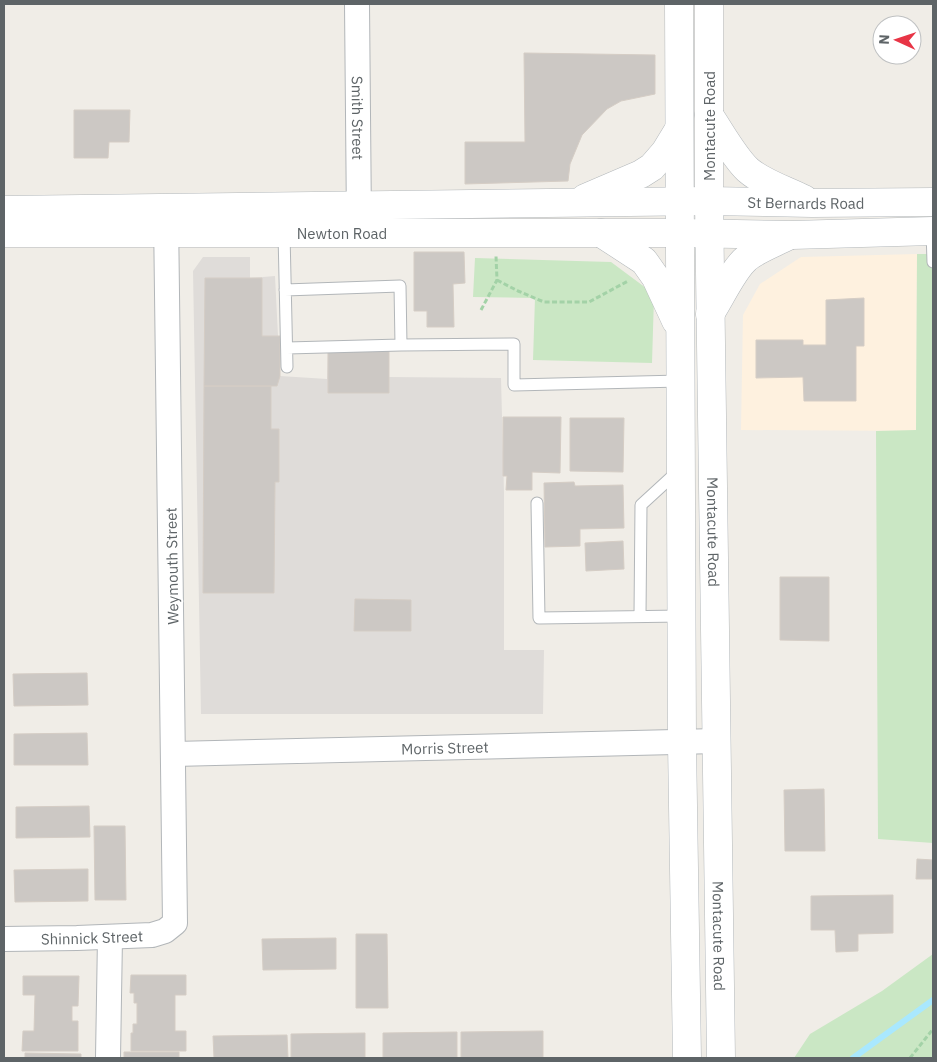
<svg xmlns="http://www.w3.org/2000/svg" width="937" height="1062" viewBox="0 0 937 1062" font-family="'IBM Plex Sans',sans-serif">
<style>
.commercial{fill:#fef1df}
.industrial{fill:#dfdcd9}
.green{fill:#cae7c4}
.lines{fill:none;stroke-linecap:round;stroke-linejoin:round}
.stream{stroke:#a9e8fe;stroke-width:6}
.building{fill:#ccc8c4;stroke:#d5cdc5}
.service-casing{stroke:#b2b6b9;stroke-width:13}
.minor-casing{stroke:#b2b6b9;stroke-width:26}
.secondary-casing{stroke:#b3b8bb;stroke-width:29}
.path{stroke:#a3d2a7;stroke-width:3;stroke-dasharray:5 2.5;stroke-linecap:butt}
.service{stroke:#fff;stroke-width:11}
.minor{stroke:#fff;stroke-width:24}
.secondary{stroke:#fff;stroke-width:28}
.labels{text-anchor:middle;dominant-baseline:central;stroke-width:4;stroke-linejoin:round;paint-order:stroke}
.street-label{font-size:15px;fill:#5e6467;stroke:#fff}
</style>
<rect width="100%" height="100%" fill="#f0ede7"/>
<!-- commercial -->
<path class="commercial" d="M917,254l-1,177 -175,-1 2,-115 17,-31 41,-27z"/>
<!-- industrial -->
<path class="industrial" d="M203,257h47v21l25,-2 5,100 47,3 1,-27 61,25 112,1 3,115v157h40l-1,64h-342l-8,-443z"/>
<!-- green -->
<path class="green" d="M917,254h13l3,18v571l-55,-4 -2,-408 40,-1z
M475,258l136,4 35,26 8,9 -2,66 -119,-3 2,-62 -62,-1z
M933,954v104h-139l16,-24 72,-43z"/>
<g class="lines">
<!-- stream -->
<path class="stream" d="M853,1058l80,-58"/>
</g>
<!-- building -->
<path class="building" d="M524,53l131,2v39l-34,7 -14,8 -25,26 -12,29 -2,17 -103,3v-42h60z
M74,110h56l-1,32h-20l-1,16h-34z
M414,252h50l1,31 -12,1 1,43h-27v-16h-13z
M205,278h57v58h18v40l-3,10h-73z
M864,298v48h-8v55h-52l-1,-24 -47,1v-38h47v5h23v-45z
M389,351v42h-61v-41z
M204,386h67v43h8v53h-4l-1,111h-71z
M503,417h58l-1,56 -28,-1v18h-26l1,-14h-4z
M570,418h54l-1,54 -53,-1z
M574,482l1,4 48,-1 1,43 -44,1v17l-35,1 -1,-64z
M623,541l1,28 -38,2 -1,-28z
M780,577h49v64l-49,-1z
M355,599l56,1v31h-57z
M87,673l1,32 -74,1 -1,-32z
M87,733l1,32h-74v-31z
M824,789l1,62h-40l-1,-61z
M89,806l1,31 -74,1v-31z
M94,826h31l1,74h-31z
M917,859l16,1v19h-17z
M88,869v32l-73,1 -1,-32z
M893,895v38l-35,1v17l-22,1 -1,-22h-24v-34z
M356,934h31l1,74h-32z
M336,938v31l-73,1 -1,-31z
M131,975h55v20h-11v36h11v20h-55v-18h2v-9h4v-21h-3v-10h-4z
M23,976h56l-1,30h-6v15h6v30h-56l1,-20h11l1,-36h-12z
M543,1031v27h-82v-26z
M457,1032v26h-74v-25z
M365,1033v25h-74v-24z
M287,1035l1,23h-74l-1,-22z
M124,1052h55v6h-55z
M25,1053l56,1v4h-56z"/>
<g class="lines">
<!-- service casing -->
<g class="service-casing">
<path id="service" d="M932,231l1,31
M284,233l3,134
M285,290l115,-4 1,59 -114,3
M401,345l113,-1v41l166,-4
M537,503l2,115 143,-2
M640,616l1,-111 36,-33"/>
</g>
<!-- minor casing -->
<g class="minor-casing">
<g id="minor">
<path id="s1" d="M357,4l2,220"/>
<path id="s2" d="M174,754l543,-13"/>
<path id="s3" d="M4,939l73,-1 75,-3 13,-4 10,-8 -9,-708"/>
<path d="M108,1058l2,-121"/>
</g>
</g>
<!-- secondary casing -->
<g class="secondary-casing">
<g id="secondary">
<path d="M679,4l3,739 5,315"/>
<path id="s4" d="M709,4v197l12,857"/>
<path d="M709,115c11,16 25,42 39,55 15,13 38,20 56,29"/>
<path d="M585,198l56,-24 11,-7 13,-15 14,-23"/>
<path id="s5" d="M4,210l705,-9 103,2 121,-1"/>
<path id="s6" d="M4,233h675l113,2 141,-4"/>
<path d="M601,233l43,28 12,17 20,43"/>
<path d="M710,314c10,-15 24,-46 37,-56 9,-8 30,-16 41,-22"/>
</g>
</g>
<!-- path -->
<path class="path" d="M497,280l21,11 26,11h45l39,-21
M481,310l16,-30 -1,-24
M910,1058l23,-29"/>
<!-- service -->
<use href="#service" class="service"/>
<!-- minor -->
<use href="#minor" class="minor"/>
<!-- secondary -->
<use href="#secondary" class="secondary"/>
</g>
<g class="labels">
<!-- street labels -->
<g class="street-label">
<text stroke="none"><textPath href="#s1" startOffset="114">Smith Street</textPath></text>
<text transform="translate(709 126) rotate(-90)">Montacute Road</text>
<text stroke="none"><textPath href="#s5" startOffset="802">St Bernards Road</textPath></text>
<text stroke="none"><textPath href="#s6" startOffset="338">Newton Road</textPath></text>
<text stroke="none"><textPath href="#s4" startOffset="528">Montacute Road</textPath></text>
<text transform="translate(172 566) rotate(-91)">Weymouth Street</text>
<text stroke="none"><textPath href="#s2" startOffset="271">Morris Street</textPath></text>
<text stroke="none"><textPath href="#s4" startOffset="932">Montacute Road</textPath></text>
<text stroke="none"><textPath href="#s3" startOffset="88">Shinnick Street</textPath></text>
</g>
</g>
<!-- border -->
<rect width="937" height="1062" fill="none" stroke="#5e6467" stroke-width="10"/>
<!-- north arrow -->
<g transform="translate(897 40) rotate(273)"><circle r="24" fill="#ffffff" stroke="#bfc1c2"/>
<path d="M0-4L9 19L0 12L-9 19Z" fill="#e83546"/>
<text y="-8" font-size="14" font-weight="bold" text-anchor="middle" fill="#5e6467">N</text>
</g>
</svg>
